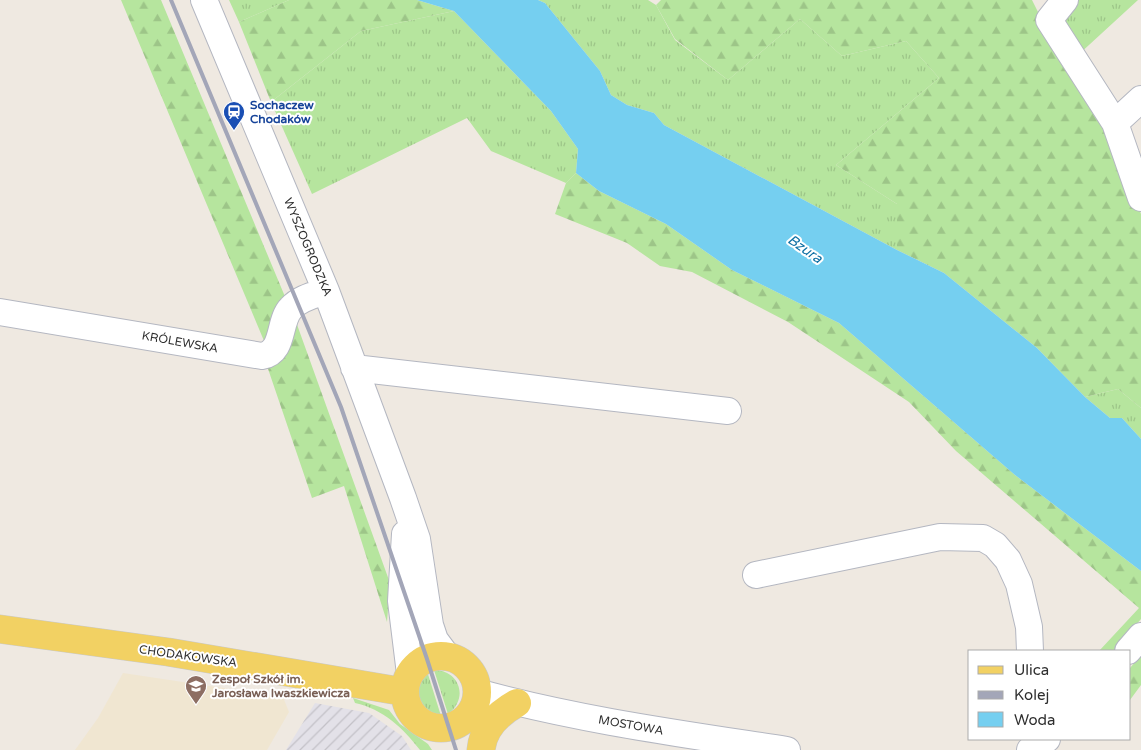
<svg xmlns="http://www.w3.org/2000/svg" width="1141" height="750" viewBox="0 0 1141 750" font-family="'Varela Round',sans-serif">
<style>
.industrial{fill:url(#industrial-furrows)}
.education{fill:#f0e6d1}
.grass{fill:url(#grass-tufts)}
.forest{fill:url(#forest-firs)}
.water{fill:#75cff0}
.lines{fill:none;stroke-linecap:round;stroke-linejoin:round}
.minor-casing{stroke:#b4b7c1;stroke-width:28}
.major-casing{stroke:#c9c9c9;stroke-width:29}
.minor{stroke:#fff;stroke-width:26}
.major{stroke:#f2d163;stroke-width:28}
.rail{stroke:#a3a6b8;stroke-width:4}
.labels{text-anchor:middle;dominant-baseline:central;stroke-width:4;stroke-linejoin:round;paint-order:stroke}
.transit-label{font-size:12px;font-weight:bold;fill:#164399;stroke:#fff;text-anchor:start}
.street-label{font-size:12px;fill:#2e2e2e;stroke:#fff}
.education-label{font-size:12px;font-weight:bold;fill:#785e54;stroke:#fff;text-anchor:start}
.water-label{font-size:14px;font-style:italic;fill:#0d6fa3;stroke:#fff}
</style>
<defs>
<pattern id="industrial-furrows" width="10" height="10" patternUnits="userSpaceOnUse" patternTransform="scale(1.25)"><rect width="10" height="10" fill="#e3e1e8"/><path d="M-1 1l2-2M0 10L10 0M9 11l2-2" fill="none" stroke="#c3c1c7"/></pattern>
<pattern id="grass-tufts" width="24" height="20" patternUnits="userSpaceOnUse" patternTransform="scale(1.25)"><rect width="24" height="20" fill="#b6e59e"/><path d="M3 7l-1-3M5 7V3M7 7l1-3M15 17l-1-3M17 17v-4M19 17l1-3" fill="none" stroke="#9dc588"/></pattern>
<pattern id="forest-firs" width="22" height="20" patternUnits="userSpaceOnUse" patternTransform="scale(1.25)"><rect width="22" height="20" fill="#b6e59e"/><path d="M5 1l3.5 6h-7zM16 11l3.5 6h-7z" fill="#9dc588"/></pattern>
</defs>
<rect width="100%" height="100%" fill="#efe9e1"/>
<!-- industrial -->
<path class="industrial" d="M315,703l54,10 33,23 9,14h-125z"/>
<!-- education -->
<path class="education" d="M123,673l160,24 6,15 -22,38h-192l23,-32z"/>
<!-- grass -->
<path class="grass" d="M229,0h60l-50,22z
M538,0h110l8,5 19,35 53,40 72,-61 42,37 64,-15 33,37 -103,87 61,39v46l-233,-125 -10,-12 -27,-8 -16,-10 -11,-24 -55,-68z
M1072,0h66l-61,56 -13,-34z
M454,11l97,100 27,38 -2,24 -10,10 -75,-32 -24,-33 -155,76 -41,-92 90,-71z
M1118,389l23,19v31l-19,-21h-12l-25,-21z
M434,670c26,0 35,29 14,44z
M427,671l14,45c-27,1 -36,-30 -14,-45z
M353,698l36,12 11,14 28,20 4,6h-12c-17,-22 -37,-41 -65,-47z"/>
<!-- forest -->
<path class="forest" d="M121,0h40l125,299 -19,49z
M289,0h128l37,11 -93,20 -90,71 -32,-80z
M661,0h371l11,22 66,104 32,88v194l-23,-19 -33,8 -48,-49 -93,-75 -47,-23v-46l-61,-39 103,-87 -33,-37 -64,15 -42,-37 -72,61 -53,-41 -19,-34z
M576,173l23,18 67,33 66,46 107,53 176,152 126,96v48l-27,32h-15l40,-43 -183,-157 -47,-49 -121,-80 -96,-50 -32,-6 -33,-23 -72,-29 11,-31z
M295,319l95,264 -3,39 -43,-136 -32,12 -47,-138z
M1141,655v30l-11,15v-32z"/>
<!-- water -->
<path class="water" d="M417,0h121l7,3 55,68 11,24 16,10 27,8 10,12 233,125 47,23 93,75 48,49 25,21h12l19,21v132l-126,-96 -176,-152 -107,-53 -66,-46 -67,-33 -23,-18 2,-24 -27,-38 -97,-100z"/>
<g class="lines">
<!-- minor casing -->
<g class="minor-casing">
<path id="minor" d="M204,0l122,291 77,207 14,41 13,86 5,15 12,16
M1065,0l-16,20 66,103 26,75
M1115,123l26,-24
M0,312l262,44c23,-4 16,-35 29,-48 9,-10 23,-13 35,-17
M354,368l374,43
M405,534l-4,67 9,73
M756,575l184,-38 43,1 12,7 13,15 11,24 10,43 1,24
M1128,651l13,-15
M477,692c101,28 206,42 310,58
M1030,750l17,-11"/>
</g>
<!-- major casing -->
<g class="major-casing">
<path id="major" d="M0,629l168,23 237,40
M405 692a36 36 0 1 1 72 0a36 36 0 1 1-72 0Z
M481,750c2,-22 18,-37 36,-47"/>
</g>
<!-- minor -->
<use href="#minor" class="minor"/>
<!-- major -->
<use href="#major" class="major"/>
<!-- rail -->
<path class="rail" d="M171,0l170,407 86,252 29,91"/>
</g>
<!-- icons -->
<defs>
<g id="station-pin" transform="scale(1.125)"><path d="M0 17L-7.5 6A9.5 9.5 0 1 1 7.5 6Z" fill="#1a4fb4" stroke="#fff"/><path d="M-3-6H3Q5-6 5-4V2Q5 4 3 4L4.5 6H3L1.5 4h-3L-3 6H-4.5L-3 4Q-5 4-5 2V-4Q-5-6-3-6ZM-3.5-4v3h7v-3ZM-3.5 1v1.5H-2V1ZM2 1v1.5H3.5V1Z" fill="#fff"/></g>
<g id="school-pin" transform="scale(1.125)"><path d="M0 17L-7.5 6A9.5 9.5 0 1 1 7.5 6Z" fill="#8d6e63" stroke="#fff"/><path d="M0-5L7-2L0 1L-7-2ZM-4 1L0 2.5L4 1V4Q0 6-4 4Z" fill="#fff"/></g>
</defs>
<g fill-rule="evenodd">
<use href="#station-pin" x="234" y="112"/>
<use href="#school-pin" x="196" y="686"/>
</g>
<g class="labels">
<!-- transit labels -->
<g class="transit-label">
<text x="250" y="105">Sochaczew<tspan x="250" dy="14">Chodaków</tspan></text>
</g>
<!-- street labels -->
<g class="street-label">
<text transform="translate(308 247) rotate(67)">WYSZOGRODZKA</text>
<text transform="translate(180 342) rotate(10)">KRÓLEWSKA</text>
<text transform="translate(188 656) rotate(8)">CHODAKOWSKA</text>
<text transform="translate(631 725) rotate(10)">MOSTOWA</text>
</g>
<!-- education labels -->
<g class="education-label">
<text x="212" y="679">Zespoł Szkół im.<tspan x="212" dy="14">Jarosława Iwaszkiewicza</tspan></text>
</g>
<!-- water labels -->
<g class="water-label">
<text transform="translate(805 249) rotate(35)">Bzura</text>
</g>
</g>
<!-- legend -->
<rect x="968" y="650" width="162" height="90" fill="#ffffff" stroke="#ababab"/>
<rect x="978" y="666" width="25" height="8" fill="#f2d163" stroke="#ababab"/>
<text x="1014" y="675" font-size="15" fill="#2e2e2e">Ulica</text>
<rect x="978" y="691" width="25" height="8" fill="#a3a6b8" stroke="#ababab"/>
<text x="1014" y="700" font-size="15" fill="#2e2e2e">Kolej</text>
<rect x="978" y="712" width="25" height="15" fill="#75cff0" stroke="#ababab"/>
<text x="1014" y="725" font-size="15" fill="#2e2e2e">Woda</text>
</svg>
